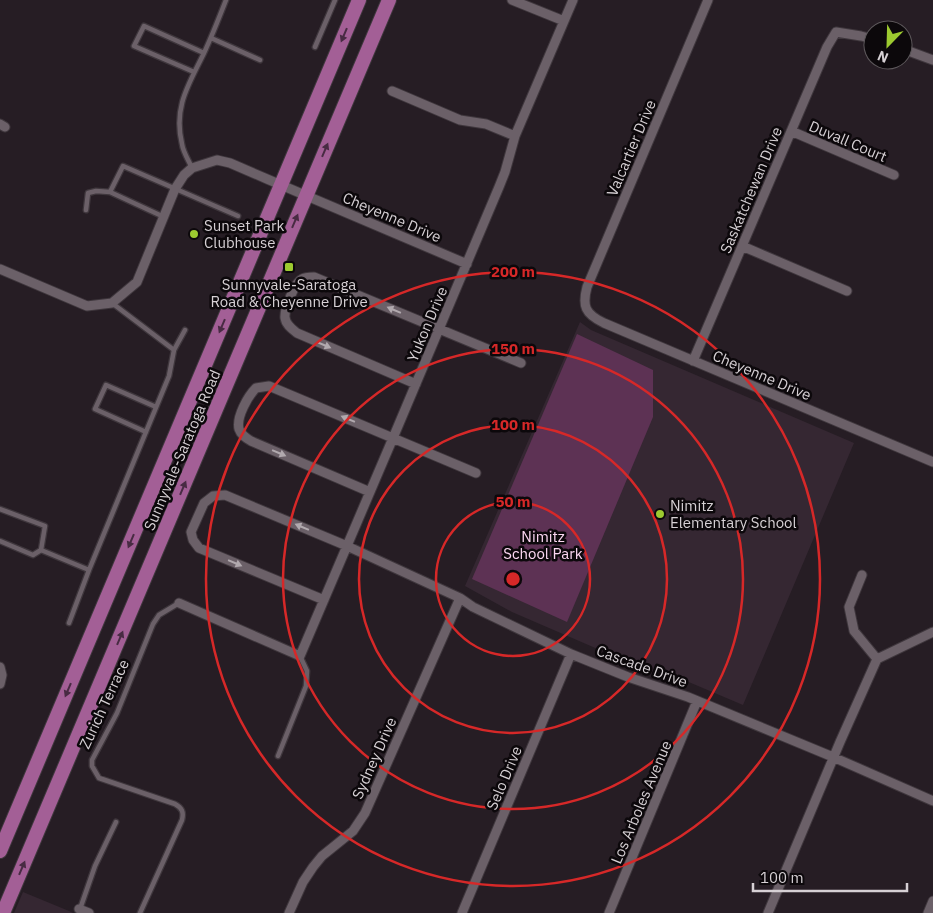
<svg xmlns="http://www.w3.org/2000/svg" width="933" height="913" viewBox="0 0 933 913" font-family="'IBM Plex Sans',sans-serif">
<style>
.built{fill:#352732}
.green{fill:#5d3254}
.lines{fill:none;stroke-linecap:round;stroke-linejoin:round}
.lane-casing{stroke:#3f373d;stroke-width:7}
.street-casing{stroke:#3f373d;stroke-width:11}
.primary-casing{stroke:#3f373d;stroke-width:16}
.lane{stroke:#6b6068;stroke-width:4.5}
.street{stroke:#6b6068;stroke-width:9}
.primary{stroke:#a35f96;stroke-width:14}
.oneway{fill:#482b43}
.oneway2{fill:#b1a9ae}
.ring{fill:none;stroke:#d62828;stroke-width:2.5}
.poi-dot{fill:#9dca30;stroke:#0c080b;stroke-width:2}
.labels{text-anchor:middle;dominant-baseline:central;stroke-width:5;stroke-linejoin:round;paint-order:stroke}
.street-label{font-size:15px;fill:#d6d0d4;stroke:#0c080b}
.poi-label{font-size:15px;fill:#d6d0d4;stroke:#0c080b;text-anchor:start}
.park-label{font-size:15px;fill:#fcd7f2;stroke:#0c080b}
.centre{fill:#d62828;stroke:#0c080b;stroke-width:2.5}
.ring-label{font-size:15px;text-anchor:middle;font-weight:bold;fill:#d62828;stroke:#0c080b;stroke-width:5;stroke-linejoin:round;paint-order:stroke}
</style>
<rect width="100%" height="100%" fill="#261d24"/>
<!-- built -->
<path class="built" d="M580,322l11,8 263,113 -111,262 -59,-25 -40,-11 -132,-57 -47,-26z
M23,892l46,19 4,2h-59z"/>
<!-- green -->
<path class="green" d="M577,334l76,36v47l-86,205 -95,-43z"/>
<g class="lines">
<!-- lane casing -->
<g class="lane-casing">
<path id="lane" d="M211,38l49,22
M315,47l20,-47
M194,72l-60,-26 10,-20 60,27
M192,168c-3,-7 -9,-16 -10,-24 -9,-37 7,-60 22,-91 8,-17 15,-35 22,-53
M86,210l2,-17 8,-2 14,1
M164,217l-54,-25 13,-26 115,50
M112,303l62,47
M146,432l-51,-23 11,-24 50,22
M0,509l45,17 -4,24 -8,5 -33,-14
M41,550l48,20
M69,623l20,-53 80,-194 5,-26 11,-20
M278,756l28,-70 1,-15 -7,-15
M80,909l15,-43 21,-44
M140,913l42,-93c2,-8 0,-12 -7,-16l-76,-26 -7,-12v-6l25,-47 36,-89 6,-9 20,-12"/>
</g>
<!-- street casing -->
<g class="street-casing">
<path id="street" d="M512,0l52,21
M708,0l-121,287c-5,19 -2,27 17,36l329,139
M903,49l30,11
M392,91l68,29 26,4 29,12
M0,124l5,3
M791,131l103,44
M742,246l105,45
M0,269l87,37 25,-3 25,-21 38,-93 9,-14 8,-7 25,-8 13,3 37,16 200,85
M693,361l134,-314 9,-15 25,4 12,3
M416,384l-119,-51c-5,-4 -11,-8 -12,-15 -1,-9 10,-36 17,-39 3,-2 9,-2 12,-2l207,86
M370,492l-119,-51c-5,-3 -10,-6 -12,-12 -3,-12 9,-33 17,-41l13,-2 207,87
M862,575l-13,32 5,24 23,28
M324,600l-125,-52 -6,-8 -2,-8 13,-29 9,-7 12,-1 122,51 113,52 13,9 98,47 57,23 60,20 145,60 100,44
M179,603l121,53 93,-218 106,-251 6,-15 10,-36 58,-136
M0,667l2,8 -2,9
M79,909l10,4
M289,913l14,-31 10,-15 9,-11 31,-25 12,-18 95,-215
M462,913l109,-259
M609,913l88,-212
M768,913l72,-171 37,-83 56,-27
M928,913l5,-12"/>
</g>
<!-- primary casing -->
<g class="primary-casing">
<path id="primary" d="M0,851l359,-851
M3,913l386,-913"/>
</g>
<!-- lane -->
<use href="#lane" class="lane"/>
<!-- street -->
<use href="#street" class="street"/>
<!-- primary -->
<use href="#primary" class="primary"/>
</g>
<!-- one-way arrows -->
<defs><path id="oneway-solid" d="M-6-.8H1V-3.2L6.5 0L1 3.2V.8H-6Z" transform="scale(1.25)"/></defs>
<g class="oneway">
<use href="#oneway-solid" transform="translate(344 35) rotate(113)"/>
<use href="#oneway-solid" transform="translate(325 150) rotate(-67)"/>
<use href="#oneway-solid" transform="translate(295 221) rotate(-67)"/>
<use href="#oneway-solid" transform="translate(222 326) rotate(113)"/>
<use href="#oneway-solid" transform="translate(183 488) rotate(-67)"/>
<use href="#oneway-solid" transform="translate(131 541) rotate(113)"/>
<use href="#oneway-solid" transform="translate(120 638) rotate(-67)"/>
<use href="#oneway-solid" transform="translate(68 690) rotate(113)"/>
<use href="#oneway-solid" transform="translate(22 868) rotate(-67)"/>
</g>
<g class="oneway2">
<use href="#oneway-solid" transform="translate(394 310) rotate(-157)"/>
<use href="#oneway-solid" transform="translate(324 345) rotate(23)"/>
<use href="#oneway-solid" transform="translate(348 419) rotate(-157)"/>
<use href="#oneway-solid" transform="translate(279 453) rotate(23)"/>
<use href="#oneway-solid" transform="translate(302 527) rotate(-157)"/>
<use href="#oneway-solid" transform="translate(235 563) rotate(23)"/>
</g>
<!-- distance rings -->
<g class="ring">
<circle cx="513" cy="579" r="77"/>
<circle cx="513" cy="579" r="154"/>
<circle cx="513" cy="579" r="230"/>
<circle cx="513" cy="579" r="307"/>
</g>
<!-- markers -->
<g class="poi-dot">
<circle cx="194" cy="234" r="5"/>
<rect x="284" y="262" width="10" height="10" rx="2.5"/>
<circle cx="660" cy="514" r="5"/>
</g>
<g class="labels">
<!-- street labels -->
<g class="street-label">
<text transform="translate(848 141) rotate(23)">Duvall Court</text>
<text transform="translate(631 148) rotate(-67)">Valcartier Drive</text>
<text transform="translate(751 190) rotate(-67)">Saskatchewan Drive</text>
<text transform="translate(392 217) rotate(23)">Cheyenne Drive</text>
<text transform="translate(427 324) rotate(-67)">Yukon Drive</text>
<text transform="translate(762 375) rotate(23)">Cheyenne Drive</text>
<text transform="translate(182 450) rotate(-67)">Sunnyvale-Saratoga Road</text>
<text transform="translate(642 666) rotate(20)">Cascade Drive</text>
<text transform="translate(104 704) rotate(-65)">Zurich Terrace</text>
<text transform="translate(374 758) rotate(-66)">Sydney Drive</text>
<text transform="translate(504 778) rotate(-67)">Selo Drive</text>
<text transform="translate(641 802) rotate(-67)">Los Arboles Avenue</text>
</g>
<!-- poi labels -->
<g class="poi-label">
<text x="204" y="225">Sunset Park<tspan x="204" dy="17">Clubhouse</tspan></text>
<text x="289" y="284" text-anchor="middle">Sunnyvale-Saratoga<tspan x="289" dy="17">Road &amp; Cheyenne Drive</tspan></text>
<text x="670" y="505">Nimitz<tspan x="670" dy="17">Elementary School</tspan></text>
</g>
<!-- park labels -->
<g class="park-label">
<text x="543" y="536">Nimitz<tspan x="543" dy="17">School Park</tspan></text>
</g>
</g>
<circle cx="513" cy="579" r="8" class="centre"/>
<g class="ring-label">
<text x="513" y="277">200 m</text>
<text x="513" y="354">150 m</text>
<text x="513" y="430">100 m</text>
<text x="513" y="507">50 m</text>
</g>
<!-- north arrow -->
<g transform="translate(888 45) rotate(203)"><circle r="24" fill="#0c080b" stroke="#5d585b"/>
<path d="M0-4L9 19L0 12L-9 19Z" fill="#9dca30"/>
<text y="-8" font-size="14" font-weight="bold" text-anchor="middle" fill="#d6d0d4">N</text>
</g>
<!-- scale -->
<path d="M753 883v8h154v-8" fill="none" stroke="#d6d0d4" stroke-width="2.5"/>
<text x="760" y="883" font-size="15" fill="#d6d0d4" stroke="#0c080b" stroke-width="4" paint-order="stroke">100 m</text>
</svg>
